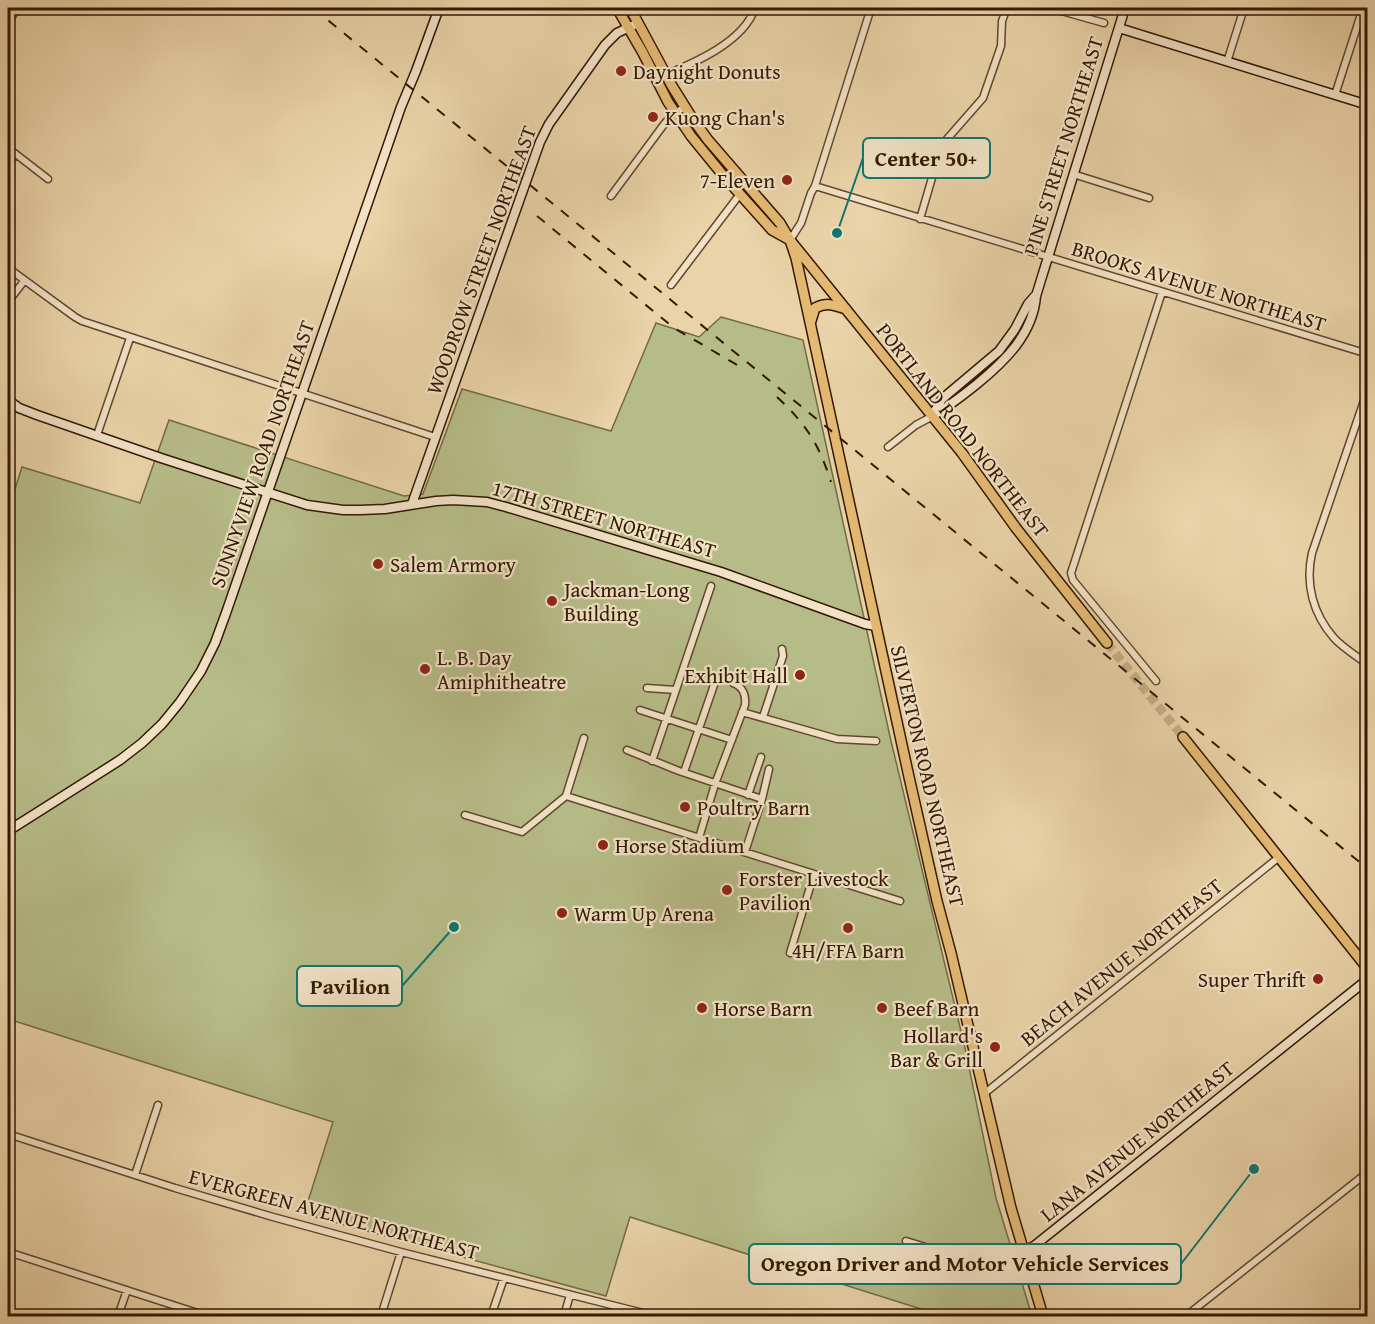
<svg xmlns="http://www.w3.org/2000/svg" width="1375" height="1324" viewBox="0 0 1375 1324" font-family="'Gentium Book Plus',serif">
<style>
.green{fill:#b6bc88;stroke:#746a45;stroke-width:1.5}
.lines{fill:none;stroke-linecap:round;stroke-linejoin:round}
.primary-tunnel{stroke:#c5ae87;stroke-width:9;stroke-dasharray:9 4.5;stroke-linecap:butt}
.street-casing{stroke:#61472c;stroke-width:9}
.secondary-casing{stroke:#331802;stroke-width:11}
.primary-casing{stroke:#331802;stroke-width:12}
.street{stroke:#f1e2c6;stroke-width:6}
.secondary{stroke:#f1e2c6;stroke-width:8}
.primary{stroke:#e5ba74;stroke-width:9}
.rail{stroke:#331802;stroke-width:2;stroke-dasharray:10 10;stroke-linecap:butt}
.poi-dot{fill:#8f2418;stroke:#f1e2c6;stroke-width:2}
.labels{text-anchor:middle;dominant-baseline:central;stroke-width:4.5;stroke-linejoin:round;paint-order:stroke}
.poi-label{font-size:21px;fill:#331802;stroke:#f1e2c6;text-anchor:start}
.street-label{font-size:21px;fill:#331802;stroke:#f1e2c6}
.leader{fill:none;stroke:#0f766e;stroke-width:2}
.callout-dot{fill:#0f766e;stroke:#f1e2c6;stroke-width:2}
.callout{fill:#f1e2c6;stroke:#0f766e;stroke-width:2}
.callout-label{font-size:22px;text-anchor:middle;font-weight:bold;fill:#331802}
</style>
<rect width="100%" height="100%" fill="#ead3a8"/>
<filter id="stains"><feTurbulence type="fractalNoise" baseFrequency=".00333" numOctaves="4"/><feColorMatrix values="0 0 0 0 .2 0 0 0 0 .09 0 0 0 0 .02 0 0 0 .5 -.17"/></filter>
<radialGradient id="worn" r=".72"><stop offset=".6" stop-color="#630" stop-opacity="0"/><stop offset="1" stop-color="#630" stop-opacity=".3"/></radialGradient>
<!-- green -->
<path class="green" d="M721,317l82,23 88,401 74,307 31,150 36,118h-89l-313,-99 -24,79 -302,-82 29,-92 -325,-103v-508l14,-44 118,36 29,-83 235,76 19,-2 39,-105 149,42 45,-108 43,14z"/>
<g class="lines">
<!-- primary-tunnel -->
<path class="primary-tunnel" d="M1107,643l76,94"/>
<!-- street casing -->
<g class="street-casing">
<path id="street" d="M1051,8l53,15
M8,22l10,-14
M1227,62l17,-54
M656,79c33,-14 87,-35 99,-71
M1335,95l28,-87
M8,148l40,31
M8,164l7,-10
M1073,174l76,24
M815,186l553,168
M611,196l54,-73 10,-10 10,-6
M920,219l21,-72 6,-8 36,-41 18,-52 1,-25 5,-13
M790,240l11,-17 10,-30 4,-7 56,-178
M8,268l67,49 7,4 353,116
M671,285l69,-91
M8,302l16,-21
M1368,389l-56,164c-7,31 1,61 22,85 9,10 23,18 34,27
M97,435l33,-97
M888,447l28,-22 15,-8
M1156,681l-83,-101 -2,-7 91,-281
M647,688l29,2
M640,710l92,30
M742,712l95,27 39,2
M763,717l20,-61 -1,-7
M627,750l52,21 83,28 -17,53
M652,761l59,-175
M684,772l30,-87
M748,795l13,-38
M566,796l334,105
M762,799l7,-30
M465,815l57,17 44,-36 18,-58
M699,838l16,-54 30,-79c1,-11 -2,-18 -12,-22
M790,953l24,-79
M985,1093l293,-235
M8,1134l167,54 98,29 128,35 254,64
M135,1175l23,-70
M906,1241l71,22 46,-12
M8,1252l199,64
M118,1316l9,-26
M381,1316l20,-64
M491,1316l13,-38
M564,1316l6,-21
M1186,1316l182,-144"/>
</g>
<!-- secondary casing -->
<g class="secondary-casing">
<path id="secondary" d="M1119,28l249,77
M8,400l11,8 18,7 124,43 146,47 36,5h17l25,-1 51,-8 17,-1 34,2 19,5 215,65 144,52 11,2
M933,414l9,-15 57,-48 16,-22 13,-25 7,-8
M931,417c17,-10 31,-21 46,-33 28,-23 56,-50 59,-88l89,-288
M412,504l128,-362 9,-18 56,-79 12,-12 17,-8
M8,831l112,-71 22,-17 20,-19 18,-22 21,-31 14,-28 11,-30 175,-506 15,-36 23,-63
M1023,1251l11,-5 334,-267"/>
</g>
<!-- primary casing -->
<g class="primary-casing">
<path id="primary" d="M617,8l26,45 25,49 23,34 31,38 50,56 18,10 172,213 54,75 91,115
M630,8l42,78 20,32 16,22 72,83 10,17 6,18 113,519 28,124 14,52 60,255 32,108
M811,321l4,-13c12,-6 19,-3 31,1
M1183,737l185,232"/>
</g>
<!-- street -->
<use href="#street" class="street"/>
<!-- secondary -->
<use href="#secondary" class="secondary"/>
<!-- primary -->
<use href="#primary" class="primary"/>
<!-- rail -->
<path class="rail" d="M313,8l1055,861
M537,216l137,112 70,41
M777,397c29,27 42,47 54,85"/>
</g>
<!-- markers -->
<g class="poi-dot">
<circle cx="621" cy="71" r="6"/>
<circle cx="653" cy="117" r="6"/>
<circle cx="787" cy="180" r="6"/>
<circle cx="378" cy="564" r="6"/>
<circle cx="552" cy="601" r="6"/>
<circle cx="425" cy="669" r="6"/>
<circle cx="800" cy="675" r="6"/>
<circle cx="685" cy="807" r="6"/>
<circle cx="603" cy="845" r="6"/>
<circle cx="727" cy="890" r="6"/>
<circle cx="562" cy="913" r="6"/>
<circle cx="848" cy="928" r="6"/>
<circle cx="1318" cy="979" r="6"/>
<circle cx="702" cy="1008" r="6"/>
<circle cx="882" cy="1008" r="6"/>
<circle cx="995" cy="1047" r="6"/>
</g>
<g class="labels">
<!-- poi labels -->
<g class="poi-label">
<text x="633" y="71">Daynight Donuts</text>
<text x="665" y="117">Kuong Chan's</text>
<text x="775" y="180" text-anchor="end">7-Eleven</text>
<text x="390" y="564">Salem Armory</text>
<text x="564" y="589">Jackman-Long<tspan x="564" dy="24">Building</tspan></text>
<text x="437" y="657">L. B. Day<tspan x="437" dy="24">Amiphitheatre</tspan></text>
<text x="788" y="675" text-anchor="end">Exhibit Hall</text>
<text x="697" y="807">Poultry Barn</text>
<text x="615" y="845">Horse Stadium</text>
<text x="739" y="878">Forster Livestock<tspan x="739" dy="24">Pavilion</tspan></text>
<text x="574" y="913">Warm Up Arena</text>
<text x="848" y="950" text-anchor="middle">4H/FFA Barn</text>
<text x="1306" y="979" text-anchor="end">Super Thrift</text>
<text x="714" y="1008">Horse Barn</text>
<text x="894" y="1008">Beef Barn</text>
<text x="983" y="1035" text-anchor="end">Hollard's<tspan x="983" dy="24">Bar &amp; Grill</tspan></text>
</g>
<!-- street labels -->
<g class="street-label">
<text transform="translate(1063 146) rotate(-73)">PINE STREET NORTHEAST</text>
<text transform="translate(481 260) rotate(-70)">WOODROW STREET NORTHEAST</text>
<text transform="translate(1199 286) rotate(17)">BROOKS AVENUE NORTHEAST</text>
<text transform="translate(963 430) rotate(52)">PORTLAND ROAD NORTHEAST</text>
<text transform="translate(262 454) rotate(-71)">SUNNYVIEW ROAD NORTHEAST</text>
<text transform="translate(604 519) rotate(16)">17TH STREET NORTHEAST</text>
<text transform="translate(928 776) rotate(77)">SILVERTON ROAD NORTHEAST</text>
<text transform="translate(1121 962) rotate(-39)">BEACH AVENUE NORTHEAST</text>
<text transform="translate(1137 1141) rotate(-39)">LANA AVENUE NORTHEAST</text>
<text transform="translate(334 1214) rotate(15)">EVERGREEN AVENUE NORTHEAST</text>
</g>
</g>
<!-- callouts -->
<path class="leader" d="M837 233L863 158M454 927L402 986M1254 1169L1181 1264"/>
<g class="callout-dot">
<circle cx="837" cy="233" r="6"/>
<circle cx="454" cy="927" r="6"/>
<circle cx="1254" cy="1169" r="6"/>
</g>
<g class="callout">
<rect x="863" y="138" width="127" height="40" rx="6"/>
<rect x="297" y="966" width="105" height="40" rx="6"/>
<rect x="749" y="1244" width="432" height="40" rx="6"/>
</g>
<g class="callout-label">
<text x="926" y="166">Center 50+</text>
<text x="350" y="994">Pavilion</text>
<text x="965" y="1271">Oregon Driver and Motor Vehicle Services</text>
</g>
<!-- margin -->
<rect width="1375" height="1324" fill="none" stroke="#ead3a8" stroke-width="30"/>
<rect x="9" y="9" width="1357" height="1306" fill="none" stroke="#331802" stroke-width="3"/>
<rect x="15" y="15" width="1345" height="1294" fill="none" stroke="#331802" stroke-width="1.5"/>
<rect width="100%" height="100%" filter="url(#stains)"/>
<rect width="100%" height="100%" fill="url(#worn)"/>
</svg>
